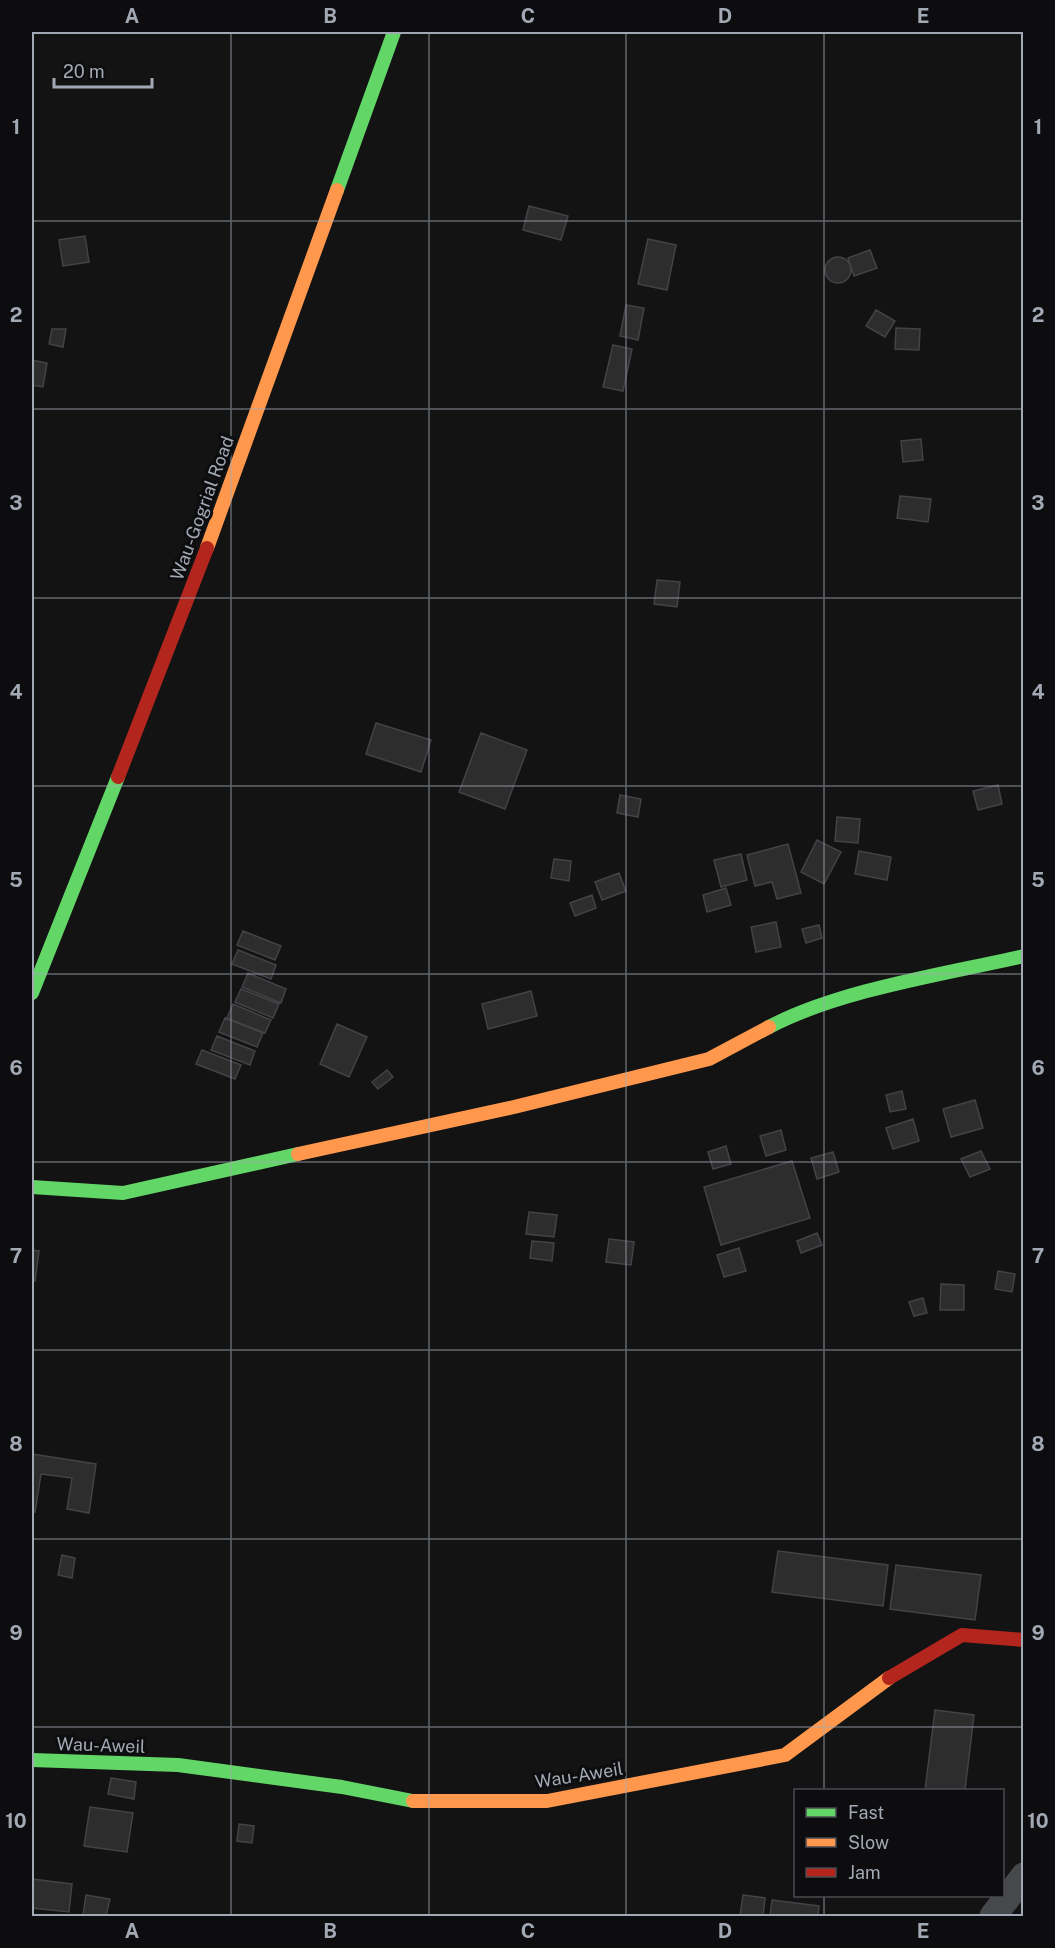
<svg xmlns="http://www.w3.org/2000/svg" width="1055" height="1948" viewBox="0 0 1055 1948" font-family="'Public Sans',sans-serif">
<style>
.building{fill:#2d2d2e;stroke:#424346;stroke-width:1.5}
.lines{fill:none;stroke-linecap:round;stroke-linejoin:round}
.street{stroke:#47484c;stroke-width:27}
.fast{stroke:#63d668;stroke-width:14}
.slow{stroke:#ff974d;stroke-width:14}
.jam{stroke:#b3261e;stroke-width:14}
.grid{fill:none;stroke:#a3a9b4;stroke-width:1.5;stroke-opacity:0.55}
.labels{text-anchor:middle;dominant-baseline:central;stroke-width:6;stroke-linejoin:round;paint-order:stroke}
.street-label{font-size:18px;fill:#a3a9b4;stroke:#0d0d0f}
.neatline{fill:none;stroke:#a3a9b4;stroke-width:2}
.grid-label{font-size:20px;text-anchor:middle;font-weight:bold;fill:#a3a9b4}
</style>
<rect width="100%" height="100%" fill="#131313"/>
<!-- building -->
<path class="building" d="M529,206l39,10 -7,24 -38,-10z
M85,236l4,26 -26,4 -4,-26z
M648,239l28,6 -9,45 -29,-6z
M870,250l7,18 -23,8 -6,-18z
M825 270a13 13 0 1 1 26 0a13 13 0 1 1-26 0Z
M626,305l18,3 -6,32 -18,-4z
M876,310l19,11 -10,16 -19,-11z
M896,328l24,1 -1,21 -24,-1z
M52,329h14l-3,18 -14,-3z
M613,345l19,4 -9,42 -20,-4z
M32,360l15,3 -4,24 -11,-2z
M921,439l2,21 -20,2 -2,-21z
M900,496l31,3 -3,23 -31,-4z
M657,580l23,2 -3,25 -23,-3z
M376,723l55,17 -10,32 -55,-18z
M481,733l46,17 -22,59 -46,-17z
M998,785l4,19 -24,6 -5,-19z
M620,795l21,4 -3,18 -21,-4z
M837,817l23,2 -2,24 -23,-2z
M817,840l24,12 -17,32 -23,-12z
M788,844l13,49 -24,6 -5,-17 -17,4 -8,-31z
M859,851l32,6 -4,23 -32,-6z
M741,854l6,26 -26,7 -7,-27z
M554,859l17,2 -2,20 -18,-3z
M619,873l7,18 -24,9 -7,-18z
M726,888l5,17 -24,7 -4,-17z
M592,895l4,13 -21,8 -5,-13z
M776,922l5,25 -25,5 -5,-25z
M819,925l3,13 -16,5 -4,-14z
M243,931l38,15 -6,14 -38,-15z
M238,950l38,15 -5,14 -39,-15z
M248,973l38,16 -5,14 -39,-16z
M241,989l38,15 -6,14 -38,-16z
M531,991l6,25 -49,13 -6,-25z
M233,1004l38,16 -6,13 -38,-15z
M225,1018l38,15 -6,14 -38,-15z
M337,1024l30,13 -18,40 -29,-13z
M217,1036l38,15 -5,14 -39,-15z
M202,1050l39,15 -6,14 -39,-15z
M387,1070l6,7 -15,12 -6,-7z
M902,1091l4,18 -16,3 -4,-17z
M975,1100l8,28 -32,9 -8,-28z
M913,1119l6,22 -26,8 -7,-21z
M781,1130l5,20 -20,6 -6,-20z
M726,1146l5,18 -18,5 -5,-17z
M981,1151l9,18 -20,8 -9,-18z
M833,1152l6,20 -22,7 -6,-21z
M792,1161l18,57 -89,27 -17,-58z
M529,1212l28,3 -3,22 -28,-3z
M817,1233l5,12 -21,8 -4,-12z
M609,1239l25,3 -3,23 -25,-3z
M532,1241l22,2 -2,18 -22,-3z
M739,1248l7,23 -22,6 -7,-22z
M32,1250l7,1 -4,30h-3z
M998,1271l17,3 -3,18 -17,-3z
M941,1284l23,1v25h-24z
M923,1298l4,15 -13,3 -5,-14z
M32,1454l64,10 -7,49 -22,-4 5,-31 -31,-4 -6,38 -3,-1z
M778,1551l110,14 -5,41 -111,-14z
M62,1555l13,3 -3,20 -14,-3z
M896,1565l85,10 -6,45 -85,-11z
M935,1710l39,5 -9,75h-40z
M111,1778l25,4 -2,17 -26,-5z
M90,1807l43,6 -6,39 -43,-6z
M239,1824l15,2 -2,17 -15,-2z
M32,1879l40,5 -3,28 -37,-4z
M86,1895l24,4 -4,17 -23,-1z
M743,1895l22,3 -2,18h-23z
M772,1900l47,6 -1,10h-48z"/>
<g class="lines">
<!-- street -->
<path class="street" d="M993,1916l31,-40"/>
<!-- fast -->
<path class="fast" d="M337,190l57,-158
M32,993l86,-216
M769,1027c70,-37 176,-53 255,-71
M32,1187l91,6 175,-39
M32,1760l146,5 164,22 71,14"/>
<!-- slow -->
<path class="slow" d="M207,548l130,-358
M298,1154l216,-47 195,-48 60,-32
M413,1801h134l238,-46 104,-77"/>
<!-- jam -->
<path class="jam" d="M118,777l89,-229
M889,1678l73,-43 62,5"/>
</g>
<!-- grid -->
<path class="grid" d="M231,32v1884M429,32v1884M626,32v1884M824,32v1758M32,221h992M32,409h992M32,598h992M32,786h992M32,974h992M32,1162h992M32,1350h992M32,1539h992M32,1727h992M824,1896v20"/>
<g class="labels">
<!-- street labels -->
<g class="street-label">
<text transform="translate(202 508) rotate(-70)">Wau-Gogrial Road</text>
<text transform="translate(101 1745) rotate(2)">Wau-Aweil</text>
<text transform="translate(579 1775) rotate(-9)">Wau-Aweil</text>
</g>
</g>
<!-- border -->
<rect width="1055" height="1948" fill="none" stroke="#0d0d0f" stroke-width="66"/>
<!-- legend -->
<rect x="794" y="1789" width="210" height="108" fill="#0d0d0f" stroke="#494b51" stroke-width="1.5"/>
<rect x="806" y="1808" width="30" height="9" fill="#63d668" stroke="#494b51" stroke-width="1.5"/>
<text x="848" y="1819" font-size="18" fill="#a3a9b4">Fast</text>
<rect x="806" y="1838" width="30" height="9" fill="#ff974d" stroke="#494b51" stroke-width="1.5"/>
<text x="848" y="1849" font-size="18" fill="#a3a9b4">Slow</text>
<rect x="806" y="1868" width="30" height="9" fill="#b3261e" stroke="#494b51" stroke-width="1.5"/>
<text x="848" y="1879" font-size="18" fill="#a3a9b4">Jam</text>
<!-- scale -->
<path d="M54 78v9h98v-9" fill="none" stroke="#a3a9b4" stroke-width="3"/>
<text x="63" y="78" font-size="18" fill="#a3a9b4" stroke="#0d0d0f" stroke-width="4.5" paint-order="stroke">20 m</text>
<rect x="33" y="33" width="989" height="1882" class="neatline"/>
<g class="grid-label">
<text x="132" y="23">A</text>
<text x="330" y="23">B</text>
<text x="528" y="23">C</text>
<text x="725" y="23">D</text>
<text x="923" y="23">E</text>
<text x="16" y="134">1</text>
<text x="1038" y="134">1</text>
<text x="16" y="322">2</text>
<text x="1038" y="322">2</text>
<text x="16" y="510">3</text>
<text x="1038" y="510">3</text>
<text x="16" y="699">4</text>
<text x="1038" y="699">4</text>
<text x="16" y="887">5</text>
<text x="1038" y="887">5</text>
<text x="16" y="1075">6</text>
<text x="1038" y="1075">6</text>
<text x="16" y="1263">7</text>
<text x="1038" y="1263">7</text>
<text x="16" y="1451">8</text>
<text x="1038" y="1451">8</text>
<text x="16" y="1640">9</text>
<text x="1038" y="1640">9</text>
<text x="16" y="1828">10</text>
<text x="1038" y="1828">10</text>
<text x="132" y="1938">A</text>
<text x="330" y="1938">B</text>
<text x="528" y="1938">C</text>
<text x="725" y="1938">D</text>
<text x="923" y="1938">E</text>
</g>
</svg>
